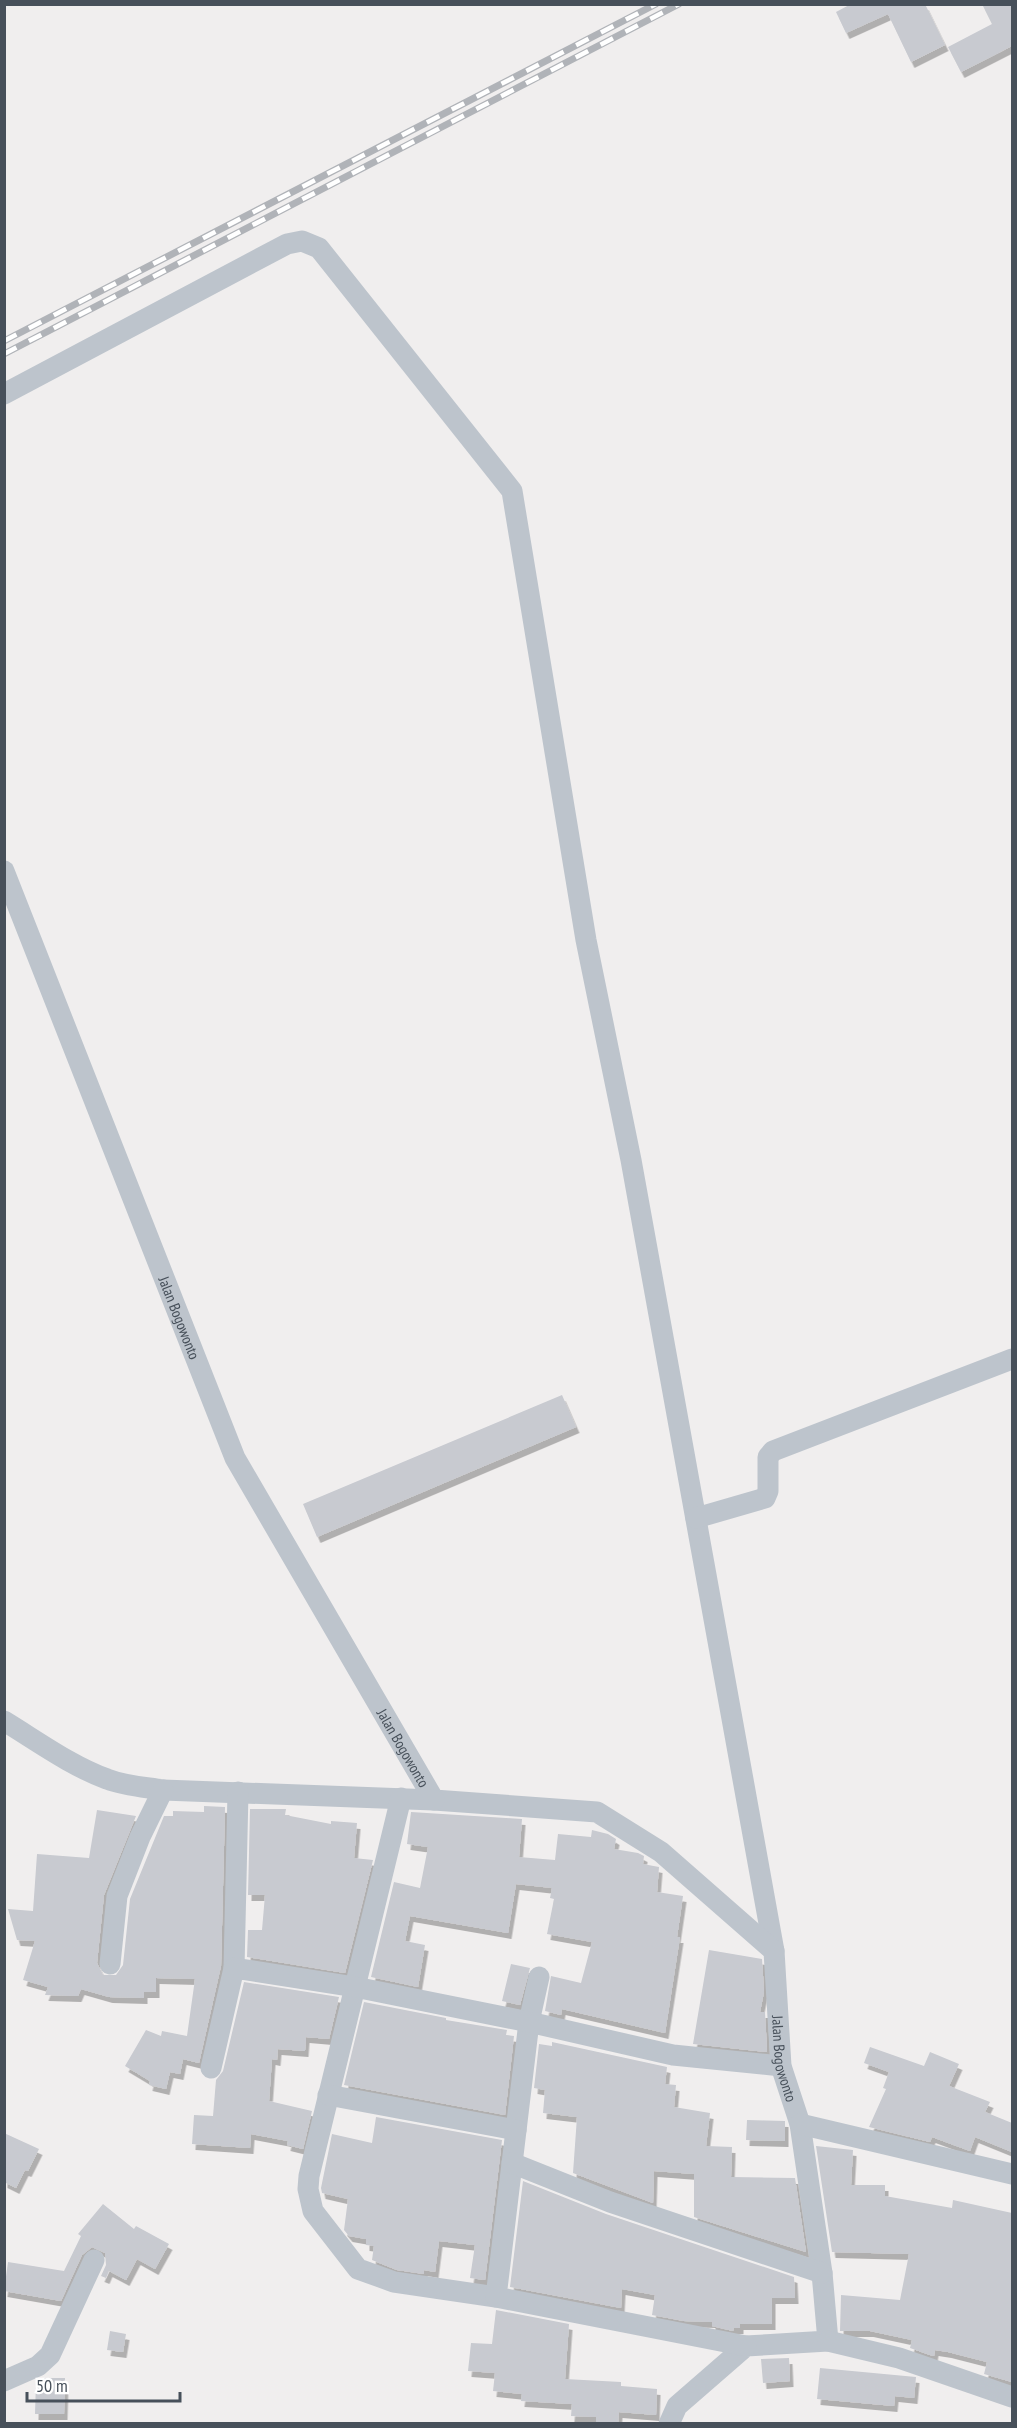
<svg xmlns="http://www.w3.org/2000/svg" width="1017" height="2428" viewBox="0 0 1017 2428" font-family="'PT Sans Narrow',sans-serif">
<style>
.building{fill:#c8cad0;filter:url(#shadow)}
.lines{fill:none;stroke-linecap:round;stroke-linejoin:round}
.minor{stroke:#bdc4cc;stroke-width:21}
.rail-casing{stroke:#b0b3b8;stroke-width:7}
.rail{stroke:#fff;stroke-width:4.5;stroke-dasharray:14;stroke-linecap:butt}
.labels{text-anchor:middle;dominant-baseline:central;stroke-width:4.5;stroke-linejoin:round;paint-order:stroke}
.street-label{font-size:15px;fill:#47505a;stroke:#fff}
</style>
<defs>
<filter id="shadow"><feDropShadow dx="3.5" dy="6" stdDeviation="0" flood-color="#0004"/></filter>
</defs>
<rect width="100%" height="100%" fill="#f0eeee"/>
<!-- building -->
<path class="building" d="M851,4h74l20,41 -34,17 -23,-48 -42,19 -10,-21z
M982,4h30v42l-51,26 -13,-25 44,-23z
M562,1395l14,32 -259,110 -14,-33z
M204,1806l21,1 -4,159 -22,97 -16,-4 -3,15 -10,-2 -4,17 -17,-4 1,-4 -25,-15 21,-36 15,6 1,-5 25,5 8,-57 -39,-1v14h-12v6l-35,-1 -28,-8 -3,7 -33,-1 3,-8 -25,-7 12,-39 -18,-1 -9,-31 25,2 4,-57 52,4 8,-48 39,6 -32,79 -7,68 6,12h13l7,-10 7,-66 34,-83h9v-5l31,1z
M250,1809h36l-1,6 46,9v-3l26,2 -3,35 19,2 -28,113 -98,-16 1,-27h14l3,-35h-17z
M411,1812l111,7 -3,38 36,3 3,-26 33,3 1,-7 16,4 8,5 -2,10 24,4 6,3 -1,8 16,3 -2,25 26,4 -6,41h3l-15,96 -103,-24 -1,6 -16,-4 6,-35 30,7 11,-41 -45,-8 7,-35 -4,-1 2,-10 -36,-4 -8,49 -98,-17 -5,25 20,4 -7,42 -47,-10 23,-95 26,6 8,-41 -21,-3z
M709,1950l53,9 2,33 -4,20h5l2,40 -74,-8z
M511,1964l19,4 -10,37 -18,-4z
M244,1982l95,15 -10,42 -23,-2 -1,14 -27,-2 -1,11 -5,-1 -3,42 43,10 -9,38 -16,-4 1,-4 -37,-7 -1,14 -58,-4 2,-29 19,1 3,-36 7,-9z
M364,2002l82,16v2l61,10 -1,5 8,1 -9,79 -161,-30z
M552,2042l115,25 -2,17 11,1 -2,22 36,6 -4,33 26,1 -1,30 64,1 11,74 -112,-35v-43l-40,-3 -1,32 -80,-30 4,-56 -34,-4 2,-23 -11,-2 5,-44 13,2z
M870,2047l54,19 6,-14 29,12 -10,22 41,16 -5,10 27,11v29l-37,-15 -5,14 -38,-14 -2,5 -61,-15 17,-38 -3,-1 6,-16 -25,-9z
M376,2117l126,23 -17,140 -15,-2 5,-33 -36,-4 -4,31 -11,-2v4l-27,-4 -25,-10 2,-14 -8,-1v-6l-17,-3 -5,-6 4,-31 -26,-6 -1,-5 11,-54 40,9z
M747,2120l38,1v20l-39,-1z
M4,2133l35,16 -11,22 -3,-1 -9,18 -12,-6z
M816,2146l37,4 -2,35h34v11l67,12 1,-8 59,13v169l-28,-8 3,-12 -39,-10 -13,-2 -1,6 -4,-1 -20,-7 2,-8 -42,-9h-30l1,-36 59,5 9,-46 -77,-2z
M523,2181l83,33 188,63 1,21h-23v26h-32v4h-6l-1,3 -21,-5v-4l-28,-1 -32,-6 3,-20 -33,-6 -1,19 -111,-21z
M103,2204l31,25 2,-3 33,18 -14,25 -18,-10 -11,21 -17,-9 -3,7 -5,-2 5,-11 -1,-12 -13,-6 -10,8 -21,46 -57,-10 4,-29 56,9 17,-35 -3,-2z
M496,2310l73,14 -4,55 56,3v4l36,3 -1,26 -37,-3 -1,12h-22v-7l-25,-1 1,-12 -51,-3 1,-7 -29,-3 2,-18 -27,-2 3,-28 21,1z
M110,2331l16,3 -3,18 -16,-2z
M789,2358l1,23 -27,2 -2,-24z
M820,2368l96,9 -2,21 -19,-2 -1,10 -77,-7z
M43,2378h22l-1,36h-29l1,-33z"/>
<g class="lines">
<!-- minor -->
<g class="minor">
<path d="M4,394l283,-150 15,-3 17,7 193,243 74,449 45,220 143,791"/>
<path id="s1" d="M4,871l231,587 199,342 163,12 64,40 113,99 7,115 19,58 22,149 6,68 -82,5 -69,60 -8,18"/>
<path d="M696,1518l69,-20 3,-7v-34l5,-6 239,-92"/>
<path d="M4,1721c33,20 67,45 103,58 18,7 37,8 56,11l271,10"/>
<path d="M401,1798l-92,378 -1,13 5,22 45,58 36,13 102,15"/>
<path d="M110,1964l7,-68 23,-59 23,-47"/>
<path d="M234,1968l4,-176"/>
<path d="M539,1977l-10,45 -33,275 250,49"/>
<path d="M211,2068l23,-100 121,19 174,35 144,33 108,11"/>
<path d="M328,2095l188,35"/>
<path d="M800,2124l212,50"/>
<path d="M512,2163l98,39 212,71"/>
<path d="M828,2341l71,17 113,39"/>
<path d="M4,2381l34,-15 12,-11 44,-95"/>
</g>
<!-- rail casing -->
<g class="rail-casing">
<path id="rail" d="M4,341l652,-337
M4,354l675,-350"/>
</g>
<!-- rail -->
<use href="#rail" class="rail"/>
</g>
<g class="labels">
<!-- street labels -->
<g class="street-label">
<text stroke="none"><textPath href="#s1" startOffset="480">Jalan Bogowonto</textPath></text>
<text stroke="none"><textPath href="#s1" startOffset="966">Jalan Bogowonto</textPath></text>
<text stroke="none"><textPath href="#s1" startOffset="1524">Jalan Bogowonto</textPath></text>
</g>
</g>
<!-- border -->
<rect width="1017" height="2428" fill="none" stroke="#47505a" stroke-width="12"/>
<!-- scale -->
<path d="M27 2392v9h153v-9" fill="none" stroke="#47505a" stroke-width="3"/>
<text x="36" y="2392" font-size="18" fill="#47505a" stroke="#ffffff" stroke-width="4.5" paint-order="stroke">50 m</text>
</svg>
